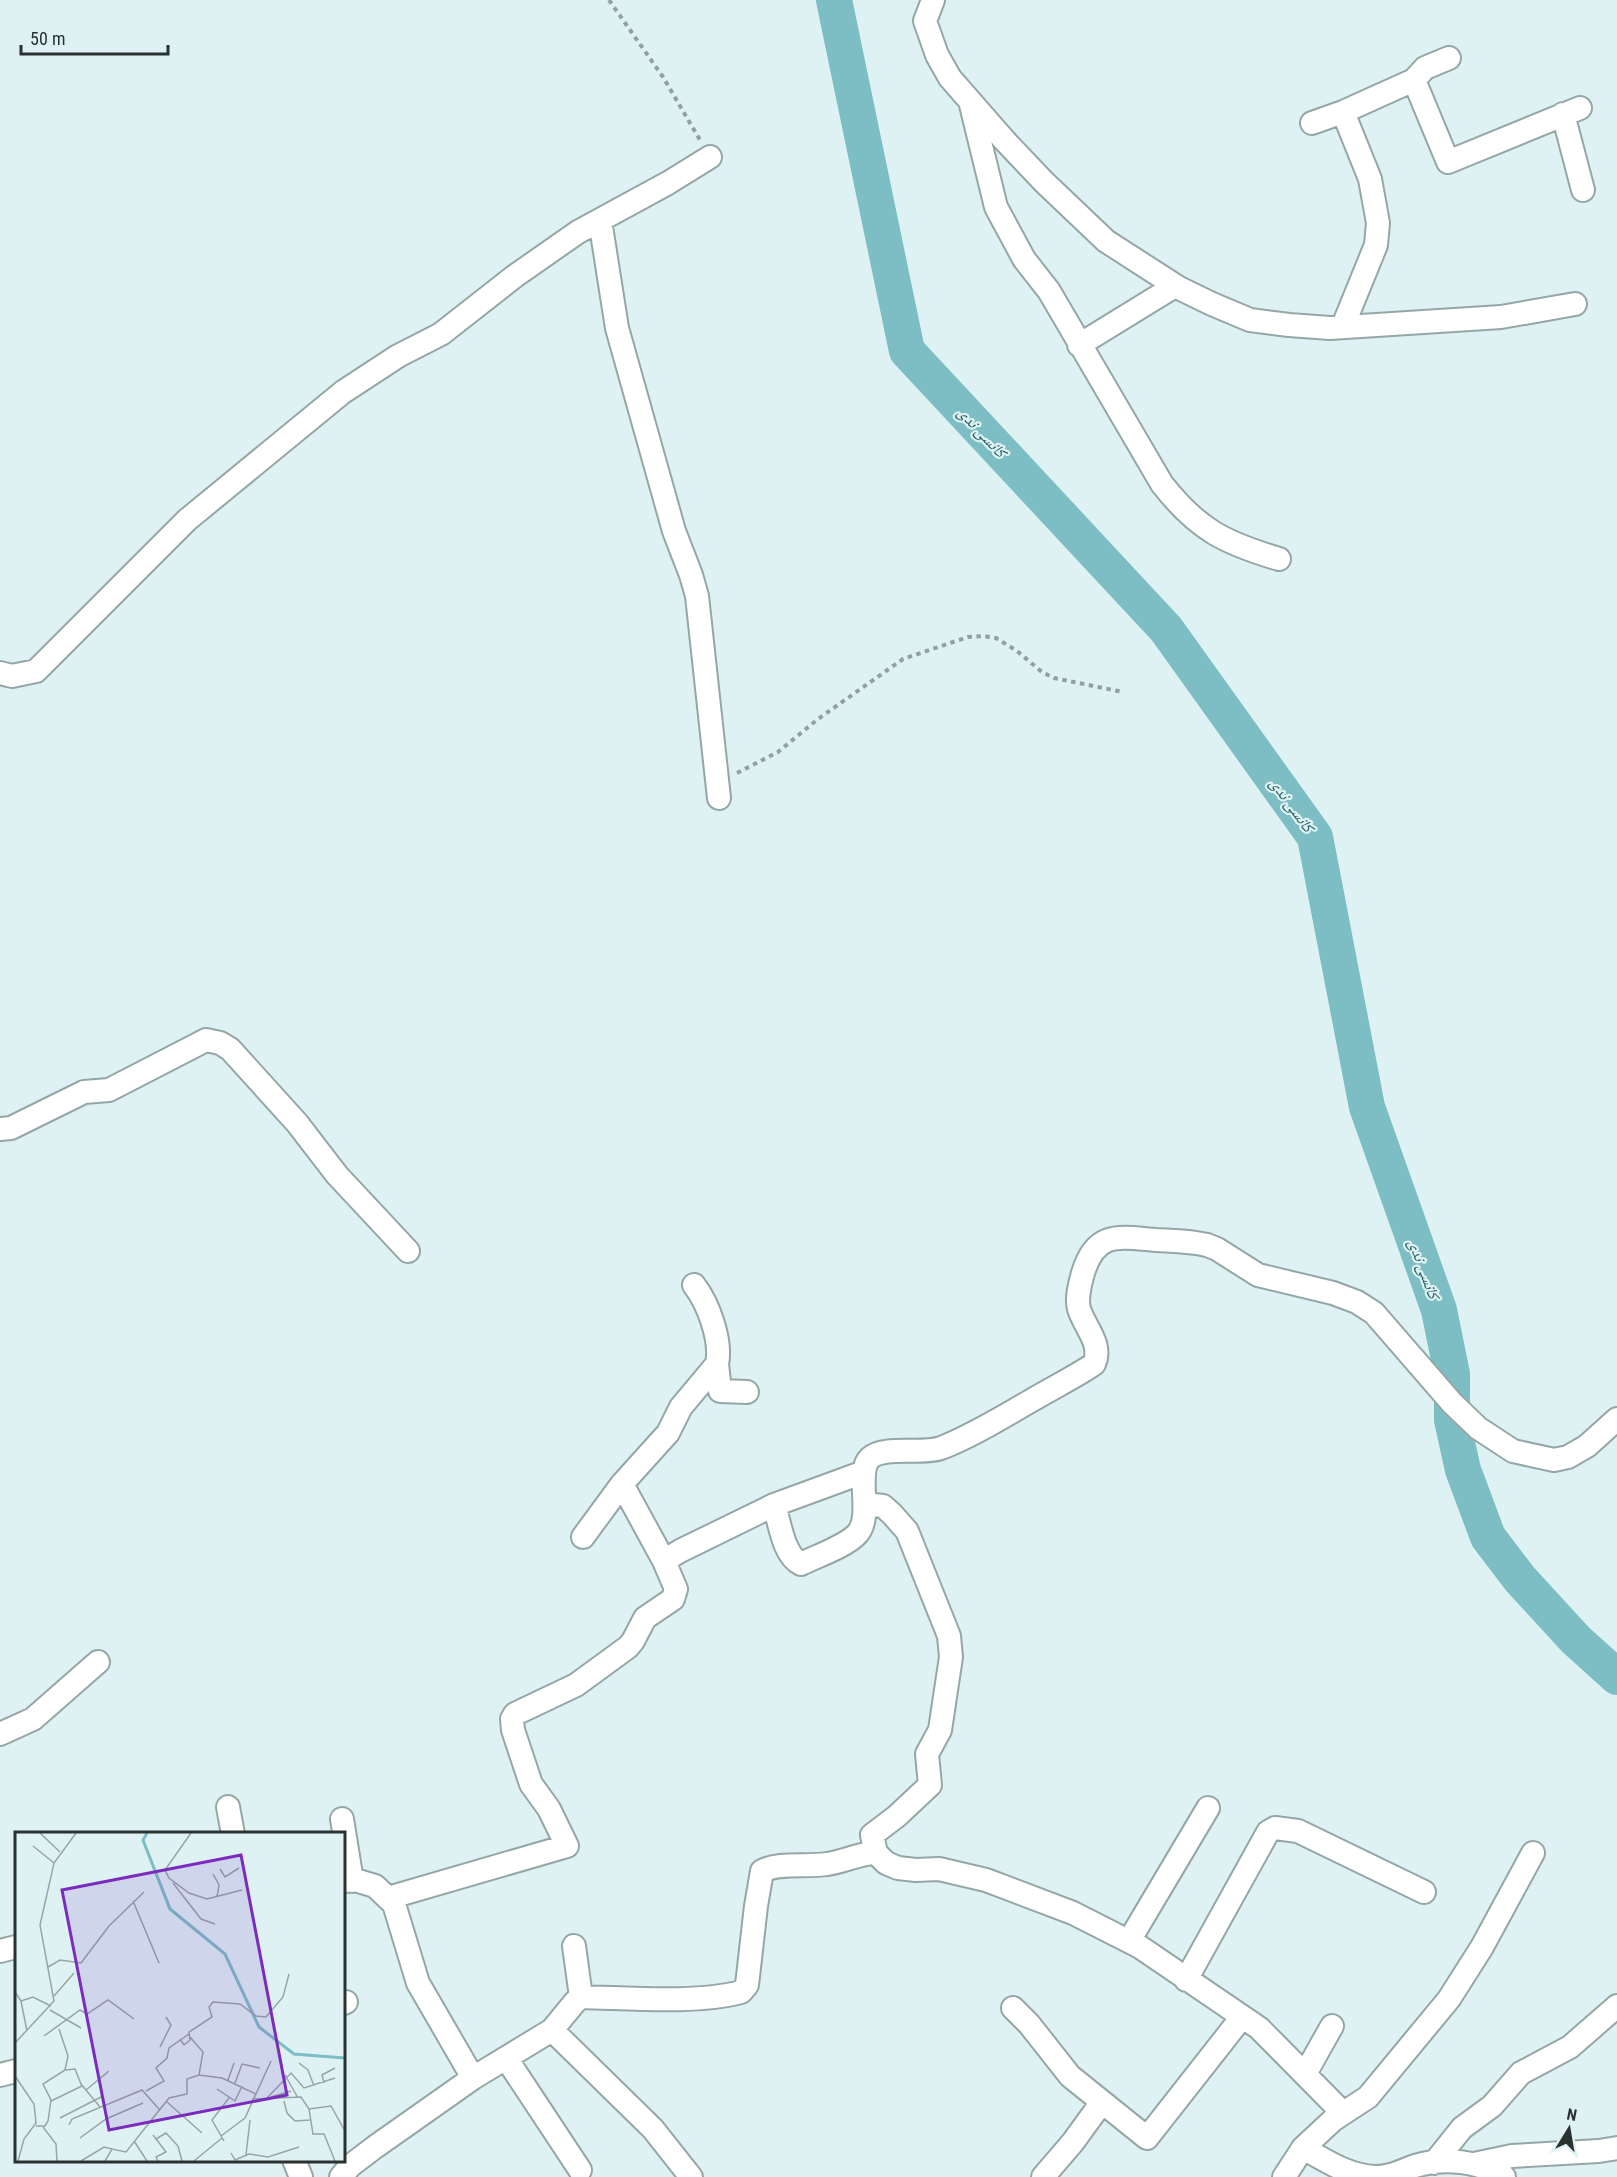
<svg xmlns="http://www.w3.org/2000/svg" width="1617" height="2177" viewBox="0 0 1617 2177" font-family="'Roboto Condensed','Noto Naskh Arabic',sans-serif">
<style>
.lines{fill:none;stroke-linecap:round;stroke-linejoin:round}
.river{stroke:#7cbec3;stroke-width:36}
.minor-casing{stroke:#95a6a7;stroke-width:26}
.path{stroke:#92a0a1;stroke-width:4;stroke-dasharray:4.5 4.5;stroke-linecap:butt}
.minor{stroke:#fff;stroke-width:22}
.labels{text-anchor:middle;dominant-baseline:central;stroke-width:4.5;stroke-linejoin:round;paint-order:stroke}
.water-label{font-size:16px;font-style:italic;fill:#275f63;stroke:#dff2f3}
.inset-river{fill:none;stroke:#7cbec3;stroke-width:3}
.inset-road{fill:none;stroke:#97a5a5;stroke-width:1.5}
.view{fill:#7b2cbf;fill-opacity:0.15;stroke:#7b2cbf;stroke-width:3}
.inset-edge{fill:none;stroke:#2a3131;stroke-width:3}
</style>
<rect width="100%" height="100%" fill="#dff2f3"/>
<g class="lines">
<!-- river -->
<path class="river" d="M834,0l73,351 259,278 149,208 52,270 72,203 13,64v46l11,50 25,67 32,42 56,61 41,37"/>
<!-- minor casing -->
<g class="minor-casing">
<path id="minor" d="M933,0l-8,21 12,34 13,23 56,64 38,40 62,59 73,47 33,16 38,16 39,5 41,3 171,-11 74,-13
M1414,80l34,82 132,-54
M971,105l25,102 28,52 25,32 113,193c36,46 63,59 117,75
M1563,114l20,76
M1312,123l31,-11 71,-32 11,-12 24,-10
M600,220l17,108 57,203 17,44 6,21 22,202
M1343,326l33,-81 2,-22 -8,-44 -27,-67
M1079,345l96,-59
M0,673l12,3 24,-5 151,-151 156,-128 55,-36 43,-22 74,-58 63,-44 90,-49 42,-26
M0,1129l11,-1 73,-36 25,-2 97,-50 14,3 10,6 67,74 40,52 71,76
M717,1364l3,27 27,1
M622,1484l42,77
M865,1504l18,2 9,8 15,17 42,105 2,21 -11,73 -13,24 3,31 -33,31 -25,19 4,18
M774,1505c6,18 9,50 27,59 16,-8 46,-18 57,-31 15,-19 -3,-61 12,-75 14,-13 52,-3 71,-10 33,-13 63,-32 93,-49 20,-12 41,-22 60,-35 9,-20 -9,-36 -15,-55 -3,-11 1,-25 4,-36 13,-43 37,-36 73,-33 17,1 34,1 51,5l10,4 41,26 75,18 24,9 17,11 78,90 26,25 35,23 41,9 14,-3 19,-11 30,-27
M583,1537l39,-53 46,-51 13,-26 36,-43c5,-24 -9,-61 -23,-79
M0,1734l33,-15 65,-57
M228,1807l5,27
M342,1819l10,62
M344,1881l11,-1 20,6 19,18 24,79 55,95
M388,1898l179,-52 -18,-37 -18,-25 -18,-54 -1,-11 3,-5 61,-29 52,-38 5,-6 12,-23 28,-19 3,-10 -12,-28 16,-10 94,-46 90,-33
M1129,1941l79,-133
M574,1946l7,51
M0,1951l16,-4
M1186,1980l82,-148 7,-4 23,3 126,61
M344,2003l2,-1
M1013,2008l16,16 41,52 77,62 95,-121
M552,2030l101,99 38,48
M506,2058l74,112
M1305,2074l27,-48
M0,2075l16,-4
M1303,2148c24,13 45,28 72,29 16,0 26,-6 40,-11 29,-9 64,-5 89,11
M294,2160l7,17
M1434,2163l28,-35 30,-22 29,-33 49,-26 47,-41
M1474,2164l38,-8 87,-5 18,-3
M341,2177l9,-11 25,-19 98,-69 79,-48 23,-28 6,-5c48,1 115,7 160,-5l6,-7 9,-79 6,-35c16,-9 45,-4 65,-7 17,-2 32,-11 49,-11l10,10 12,5 18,2 23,-1 47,11 87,33 67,34 119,81 84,85
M1043,2177l30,-35 29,-40
M1284,2177l19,-29 30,-28 35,-23 81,-98 33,-52 51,-94"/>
</g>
<!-- path -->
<path class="path" d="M609,0l54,77 37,63
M737,773l41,-21 40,-33 85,-60 65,-22 16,-1 12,2 21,13 25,21 12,6 69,14"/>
<!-- minor -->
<use href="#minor" class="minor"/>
</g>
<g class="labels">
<!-- water labels -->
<g class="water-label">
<text transform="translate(982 432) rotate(47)">کانسی ندی</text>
<text transform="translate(1292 805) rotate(54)">کانسی ندی</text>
<text transform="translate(1424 1269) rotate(70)">کانسی ندی</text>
</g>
</g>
<!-- overview -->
<g transform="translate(15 1832)">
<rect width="330" height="330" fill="#dff2f3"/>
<path class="inset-river" d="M132,1l-4,7 27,69 55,45 34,73 35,27 51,4"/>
<path class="inset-road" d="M25,1l20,19M176,1l-26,37 4,8 20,15 18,6 35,-9M18,14l21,17M205,37l5,8 14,-9M198,42l6,11 -2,12M158,51l28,36 14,5M118,69l26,62M33,135l12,-7 21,3 28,-37 35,-34M0,160l6,9 6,30M39,164l20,-23M6,169l12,-4 18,9M35,178l31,18M29,204l36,-26 7,4 21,-14 26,19M175,205l13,15 -4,23M165,207l4,6 6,-5 -1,-8 23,-15 -3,-10 4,-5 27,2 16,12 10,1 17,-20 6,-23M0,211l39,-42 -14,-76 14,-62 22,-30M145,215l11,-22 -5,-8M284,231l9,7 6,16M50,238l10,-1 6,15 19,23M270,243l13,23M0,244l19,28 2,19 -12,16 -6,22M213,248l6,-17M220,251l7,-19 18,4M309,251l-2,-8 13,-7M202,257l18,12 7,-15M71,258l23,-19M131,259l18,-10 -8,-13 11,-10 2,-10 20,-14M256,265l20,-6M252,266l24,-25 13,15 31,-10M237,267l49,-2 8,12 4,25h11l11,27M36,269l31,-15M269,269l3,12 8,8 15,-1M152,270l35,31M294,277l22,-3 14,25M45,286l41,-21M54,293l3,-6 70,-29 17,19M21,294h9l3,-5 3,-21 -8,-16 22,-14 3,-14 -9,-27M28,295l13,17 1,17M138,303l13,17 -10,5 2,4M206,304l24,-18 26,-57M65,306l26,-19 37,-16M141,307l10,-6 12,13 4,15M119,309l13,20M209,309l-12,-21 17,-22M216,321l4,7 14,-6 19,3 31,-10M231,323l4,-35M66,329l23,-14 8,2M90,329l7,-12 14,3 43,-54 18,-4v-15l12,-4 23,3 34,16M179,329l28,-23"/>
<path class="view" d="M226,23l46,240 -178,35 -47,-240z"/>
<rect width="330" height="330" class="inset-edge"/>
</g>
<!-- north arrow -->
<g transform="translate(1569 2129) rotate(11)" stroke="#dff2f3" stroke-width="4.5" paint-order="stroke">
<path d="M0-4.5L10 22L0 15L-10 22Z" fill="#2a3131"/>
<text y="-9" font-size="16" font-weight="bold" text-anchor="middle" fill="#2a3131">N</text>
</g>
<!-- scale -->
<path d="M21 45v9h147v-9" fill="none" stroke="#2a3131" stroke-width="3"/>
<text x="30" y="45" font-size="18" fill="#2a3131" stroke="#dff2f3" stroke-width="4.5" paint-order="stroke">50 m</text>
</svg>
